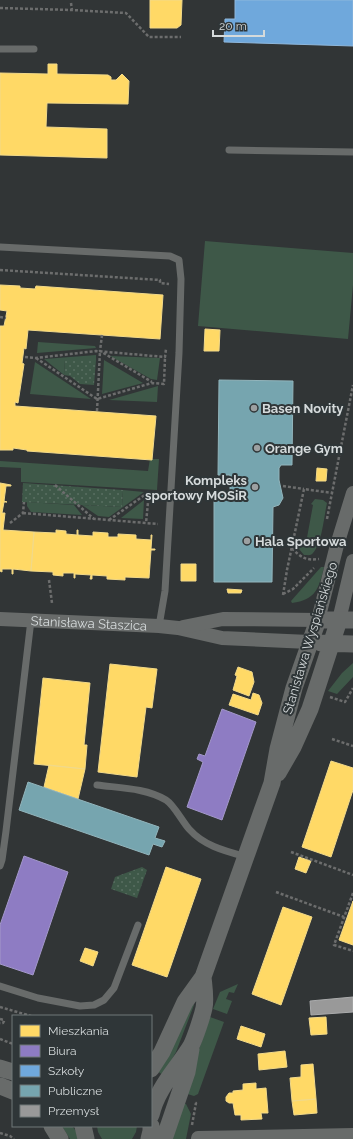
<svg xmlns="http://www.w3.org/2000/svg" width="353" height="1139" viewBox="0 0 353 1139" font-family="Raleway,sans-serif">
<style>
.grass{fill:#3e5848}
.park{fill:url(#park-dots)}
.homes{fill:#ffd966;stroke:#f2d989}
.offices{fill:#8e7cc3;stroke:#a398ca}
.schools{fill:#6fa8dc;stroke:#8eb7dc}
.public{fill:#76a5af;stroke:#92b5bc}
.industry{fill:#999;stroke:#abacad}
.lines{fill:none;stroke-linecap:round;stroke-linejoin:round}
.path{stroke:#6c6d6d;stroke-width:2.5;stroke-dasharray:3 2;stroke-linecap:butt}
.service{stroke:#686b6a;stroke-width:7}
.minor{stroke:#686b6a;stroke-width:14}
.tertiary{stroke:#686b6a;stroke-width:17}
.poi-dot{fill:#9ca0a1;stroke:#2f3638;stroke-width:1.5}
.labels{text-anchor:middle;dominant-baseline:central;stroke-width:4;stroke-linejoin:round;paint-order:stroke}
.poi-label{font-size:13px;font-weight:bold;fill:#d5dadb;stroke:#2f3638;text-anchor:start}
.street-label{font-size:13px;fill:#d5dadb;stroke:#2f3638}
</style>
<defs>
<pattern id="park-dots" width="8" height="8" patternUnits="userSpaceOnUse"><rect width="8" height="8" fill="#3e5848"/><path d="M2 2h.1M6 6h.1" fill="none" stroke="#596f62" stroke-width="1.8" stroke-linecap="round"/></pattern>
</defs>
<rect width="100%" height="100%" fill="#313536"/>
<!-- grass -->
<path class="grass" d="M205,241l148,12v32l-5,54 -150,-13z
M38,342l57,4 1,2 -59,5z
M96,355v5h-31l-1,15 -20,-16z
M110,356l50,2 -3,22 -6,-1z
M104,360l39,23 -41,11z
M35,362l56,37 -61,-5z
M158,386l-1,16 -48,-2z
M150,459h9l-2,31 -136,-8v-14l-21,-1v-6l148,10z
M123,490l21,2 -35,25 -11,-1 -16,-11 40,2z
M315,499l8,1 4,3c-3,13 -5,41 -14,50 -2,3 -5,2 -9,2l-5,-6 1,-6h6l7,-38 -2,-1z
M144,500l-1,19 -22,-1z
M27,502l47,3 8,10 -51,-3 -4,-6z
M321,567h3c-5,21 -8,33 -32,36l-1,-2z
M353,663v14l-16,17 -9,-3 14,-18z
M238,984l-4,9 -5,-1 -3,7 6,2 -5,13 -14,-5 7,-17z
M193,1004l1,1 -18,47 -13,23 -6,-4z
M210,1017l14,5 -26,72 -4,2 -10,-3z
M181,1102l5,2 5,10 -5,25h-17z
M62,1126h10l4,5 2,8h-8z
M97,1126h40l-1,6 -4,7h-30l-4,-7z"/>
<!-- park -->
<path class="park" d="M82,359l14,1 -2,25 -14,-1 -10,-8 -6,-1 1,-15z
M23,483l100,7 -1,17 -100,-5z
M142,867l5,3 -10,28 -26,-9 4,-12z"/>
<!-- homes -->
<path class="homes" d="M150,0h32l-1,25 -4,3h-27z
M48,64h9v10l51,1 3,2v3h5l6,-6 7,7 -1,23 -81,-1 -1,24 61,2v29l-107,-3v-82l48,1z
M0,285l20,1v2l15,1 1,-3 127,9 -3,44 -132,-9 -2,19 -2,-1 -2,15 2,1 -6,39 -3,-1v4l141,10 -4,44 -125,-9v-1l-14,-2v2h-13v-124h4l3,-15 -7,-1z
M205,329l15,1 -1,21h-15z
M317,468l10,1 -1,12h-10z
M0,483l11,2v1h-5l-2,15 3,1h-3l-2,11h3l-2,17 31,2 -3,39 -18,-2v5h-1v-5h-10v3l-2,-1z
M56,530l10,1v3l11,1v-5h1v5l15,1v-4l15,1v4h10v-3l18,1v4l15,1v-5h1l-1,14h4v1h-4l-2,28 -24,-1v3l-18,-1v-3l-15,-1v4h-2l1,-4 -16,-1v4h-1v-5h-11v3l-10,-1v-3l-22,-1 3,-39 22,1z
M181,564h15v17h-15z
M227,589l15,1 -1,3h-13z
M110,664l47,5 -5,39 -6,-1 -9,70 -39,-5z
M238,667l14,5 2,10 -5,14 -16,-6 4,-14 -2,-1z
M43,678l47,5 -6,62h3l-2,24 -51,-5z
M253,693l6,2 3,8 -4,12 -29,-10 4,-11 18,6z
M331,761l22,7v22l-22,67 -29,-10z
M49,765l36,4 -7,30 -34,-12z
M299,857l12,4 -5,12 -11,-4z
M166,867l35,12 -34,98 -35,-12z
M353,901v44l-14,-5z
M283,907l29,10 -31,88 -29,-11z
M85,948l13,4 -5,14 -13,-5z
M326,1017l1,17 -16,1 -2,-17z
M241,1026l24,8 -4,13 -24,-8z
M285,1051l2,16 -28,3 -1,-16z
M313,1064l3,35 -24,2 -2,-23 11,-1v-12z
M256,1083v6l10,-1 2,25h-7l1,6 -21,1v-5h-6l-2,-12h-4l-3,-2v-4l3,-4h4v-2l10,-1v-6z
M316,1099l1,14 -23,2 -2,-14z"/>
<!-- offices -->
<path class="offices" d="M222,709l34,13 -34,98 -35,-13 16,-45 -6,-3 2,-5 6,2z
M24,856l44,16 -35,103 -33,-11v-39z"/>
<!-- schools -->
<path class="schools" d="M235,0h118v46l-129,-4 1,-23h10z"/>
<!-- public -->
<path class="public" d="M219,380l74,1 -1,84h-11l-2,3v12l4,18 -4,7 -6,2 -1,75h-58v-86l16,-2v-19h-12z
M28,782l131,45 -4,11 10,3 -3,6 -9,-3 -4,11 -130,-45z"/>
<!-- industry -->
<path class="industry" d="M353,997v15l-42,3 -1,-14z"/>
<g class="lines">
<!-- path -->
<path class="path" d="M71,3l1,7
M0,8l72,2 54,3 23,24h32
M0,270l160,10v3l9,1
M0,317l6,1
M102,335l-2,16 52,31
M25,357l11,1 60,-7 69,6 1,-8
M36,358l61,41 55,-16 12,1 1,-27
M97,411l3,-60
M55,485l39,34
M283,486l21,3
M23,513l135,11
M327,519l5,-26
M109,520l40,-28 -3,31
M10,523l13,-10 1,-11
M292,548c8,9 14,13 27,11
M49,580l3,23
M283,594l10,-5 21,-21
M283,595l4,-25 17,-81 28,4 21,-108
M330,697l15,5 8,-14
M332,739l21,7
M291,852l62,23
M276,892l68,25
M353,893l-19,52 19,6
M0,1007l31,9
M0,1019l4,1v1l-1,2h-3
M0,1039l13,5
M192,1125l4,-22 -2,-1
M0,1133l10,3 4,3"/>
<!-- service -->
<path class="service" d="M0,49h34
M229,150l124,2
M0,247l170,9 9,4 2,19 -2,74 -14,238 -6,35
M97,785c23,3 49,3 69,15 8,5 16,21 23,29 15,17 36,22 58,28
M0,866l2,-6 4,-29 25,-211
M0,986l38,12 42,8 14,-1 10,-5 10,-12 24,-63"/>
<!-- minor -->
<g class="minor">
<path id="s1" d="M0,619l159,7 19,2 44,10 87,4"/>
<path d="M339,620l14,-59"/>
<path d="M183,627l40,-8 95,1 19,-75 16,-52"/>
<path d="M198,1138l155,-3"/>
</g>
<!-- tertiary -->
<path class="tertiary" d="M321,643l32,1
M278,773l15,-26 17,-38 29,-89
M0,1068l13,4
M151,1069l11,-17 23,-50 18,-25 69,-194 6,-34 16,-61 24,-68h35
M0,1086l13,5
M151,1115c6,-27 26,-46 40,-69 4,-8 11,-29 13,-38 2,-9 0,-21 -1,-31
M52,1126l8,13
M83,1126l3,13
M149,1139l2,-8v-5
M164,1139l23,-67 4,-23"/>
</g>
<!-- markers -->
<g class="poi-dot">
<circle cx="254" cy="408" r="4"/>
<circle cx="257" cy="448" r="4"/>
<circle cx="255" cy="487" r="4"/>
<circle cx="247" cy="541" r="4"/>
</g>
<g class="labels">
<!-- poi labels -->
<g class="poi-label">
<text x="262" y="408">Basen Novity</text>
<text x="265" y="448">Orange Gym</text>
<text x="247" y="480" text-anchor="end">Kompleks<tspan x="247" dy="15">sportowy MOSiR</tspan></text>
<text x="255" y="541">Hala Sportowa</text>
</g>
<!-- street labels -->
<g class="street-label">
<text stroke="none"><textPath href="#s1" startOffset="89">Stanisława Staszica</textPath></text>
<text transform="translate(310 638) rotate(-73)">Stanisława Wyspiańskiego</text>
</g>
</g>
<!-- legend -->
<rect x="12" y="1015" width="140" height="112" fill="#2f3638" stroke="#717879"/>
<rect x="20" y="1025" width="20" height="12" fill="#ffd966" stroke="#717879"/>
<text x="48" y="1035" font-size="12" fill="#d5dadb">Mieszkania</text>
<rect x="20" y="1045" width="20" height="12" fill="#8e7cc3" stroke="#717879"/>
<text x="48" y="1055" font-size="12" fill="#d5dadb">Biura</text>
<rect x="20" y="1065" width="20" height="12" fill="#6fa8dc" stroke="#717879"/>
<text x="48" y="1075" font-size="12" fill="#d5dadb">Szkoły</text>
<rect x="20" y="1085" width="20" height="12" fill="#76a5af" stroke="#717879"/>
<text x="48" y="1095" font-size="12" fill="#d5dadb">Publiczne</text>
<rect x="20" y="1105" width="20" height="12" fill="#999999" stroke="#717879"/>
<text x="48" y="1115" font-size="12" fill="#d5dadb">Przemysł</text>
<!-- scale -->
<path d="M213 30v6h51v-6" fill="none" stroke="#d5dadb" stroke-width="2"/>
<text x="219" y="30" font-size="12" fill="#d5dadb" stroke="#2f3638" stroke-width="3" paint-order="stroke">20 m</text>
</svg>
